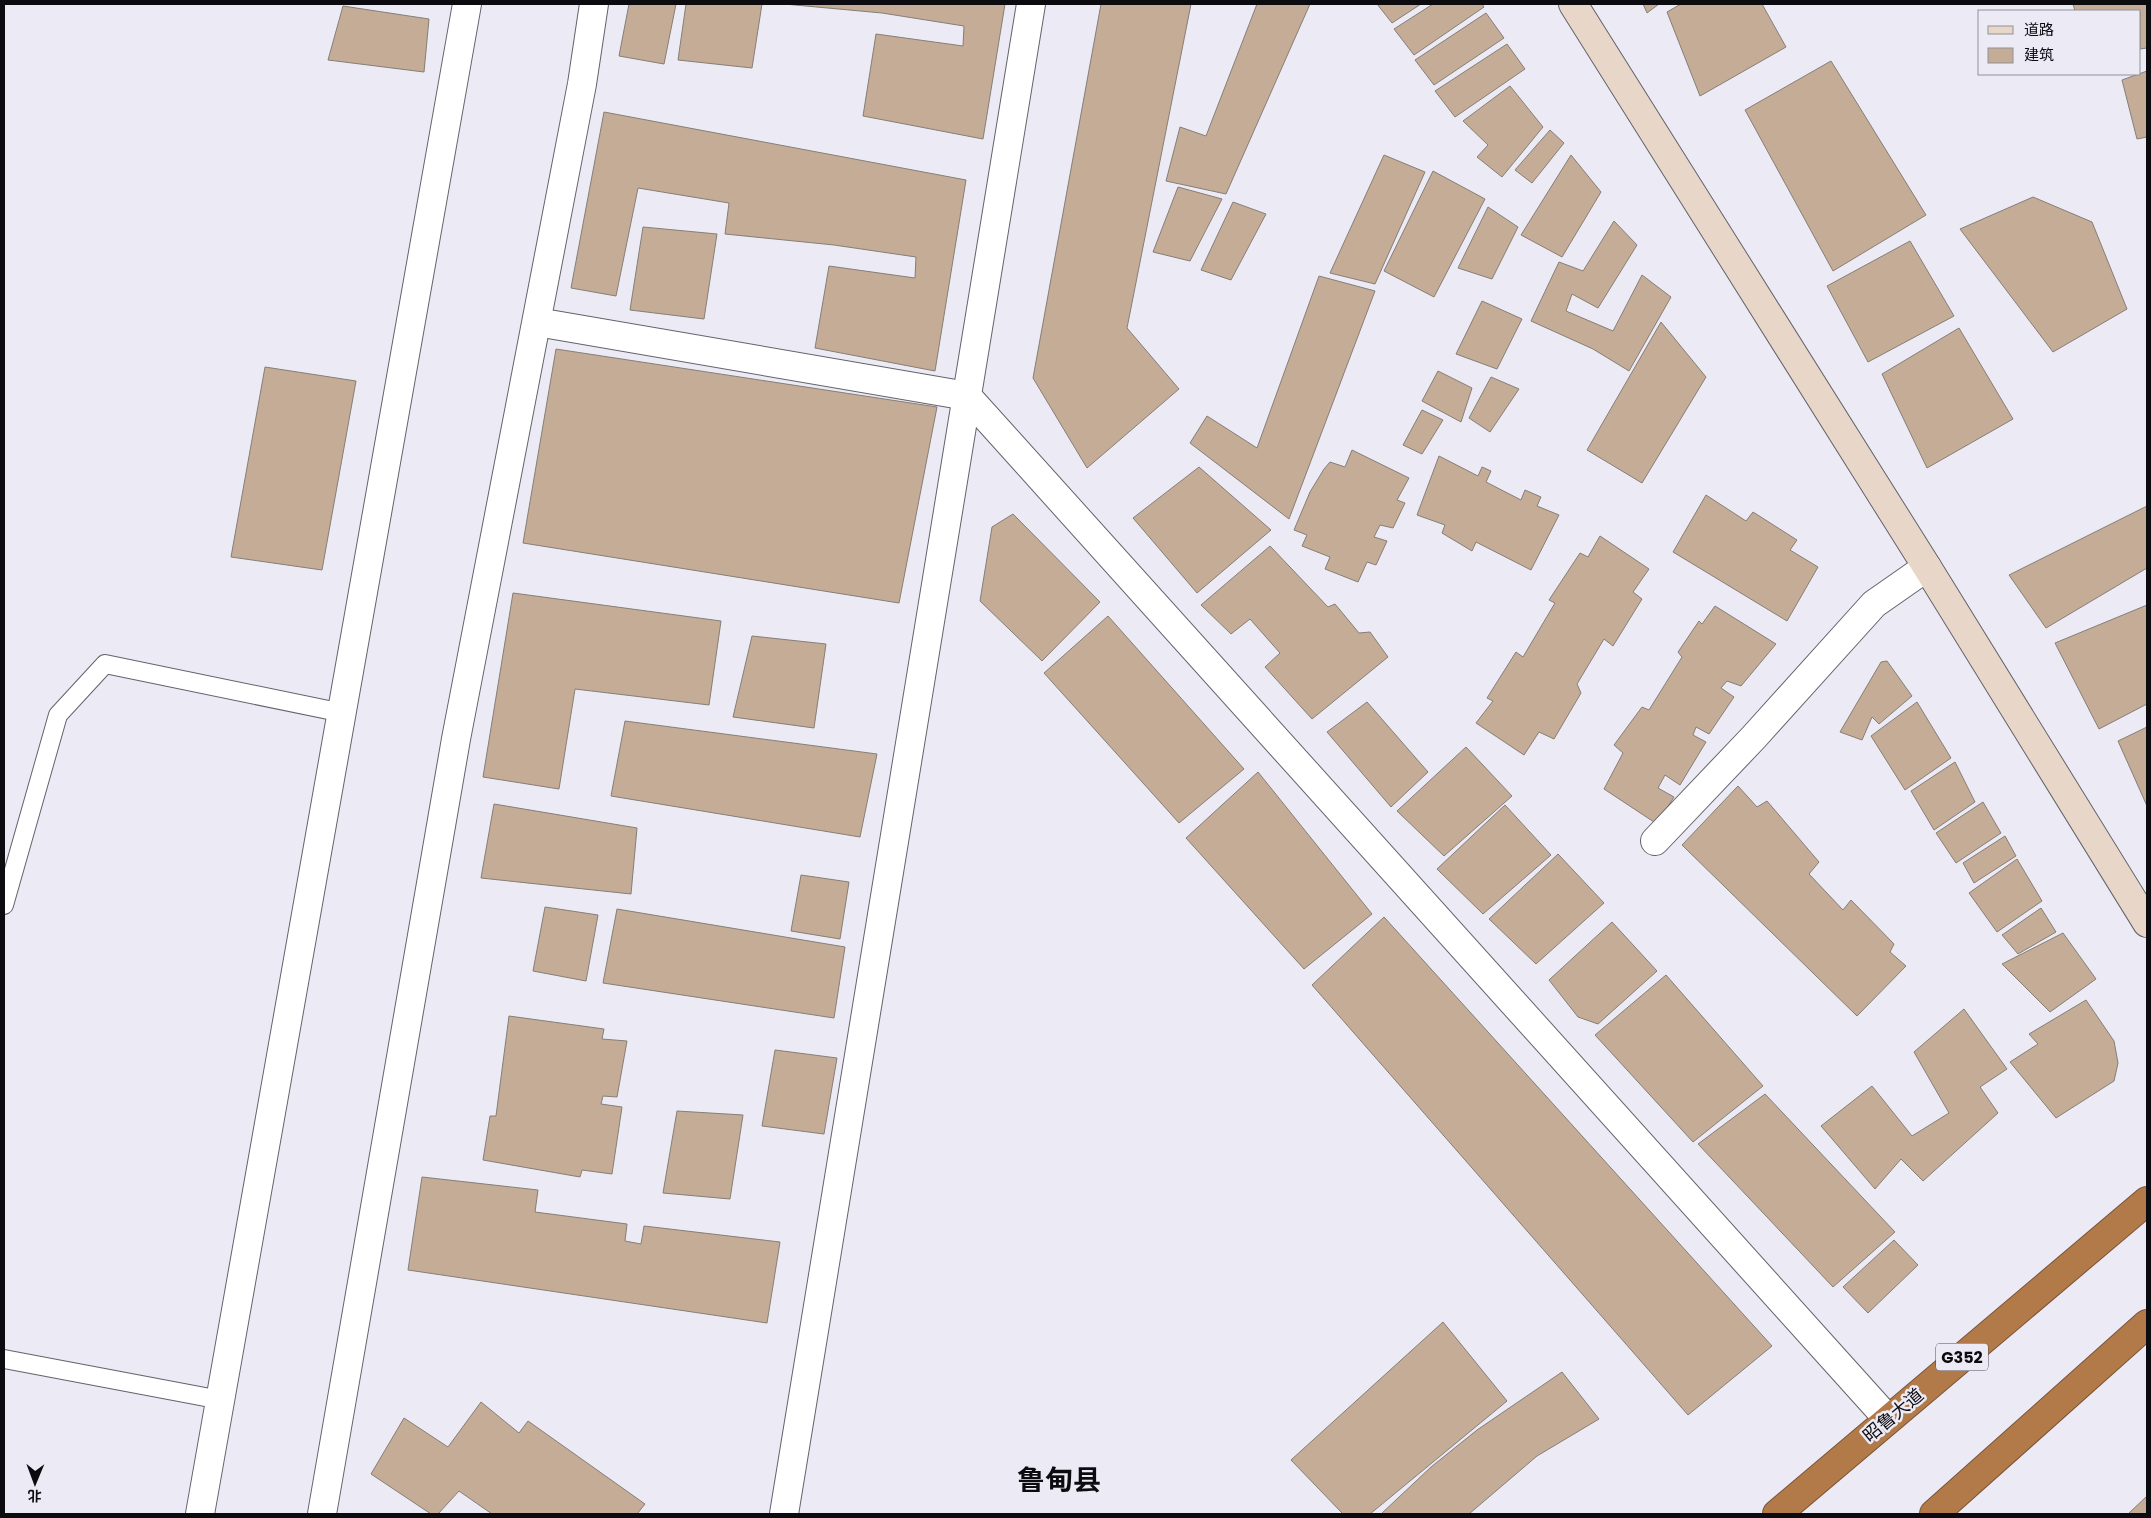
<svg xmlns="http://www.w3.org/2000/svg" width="2151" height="1518" viewBox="0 0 2151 1518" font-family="Poppins,'Noto Sans SC',sans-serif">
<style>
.building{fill:#c4ac96;stroke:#867e77}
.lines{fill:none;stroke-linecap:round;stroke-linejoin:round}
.lane-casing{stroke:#63636c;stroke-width:20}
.street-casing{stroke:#63636c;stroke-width:30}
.secondary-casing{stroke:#63636c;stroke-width:30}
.highway-casing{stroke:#795335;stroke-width:30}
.lane{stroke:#fff;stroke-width:18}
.street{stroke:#fff;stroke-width:28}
.secondary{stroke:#e8d7c8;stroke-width:28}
.highway{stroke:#b37a49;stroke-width:28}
.labels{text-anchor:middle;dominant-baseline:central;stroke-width:5;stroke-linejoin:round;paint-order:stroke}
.shield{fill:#ebeaf5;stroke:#4f4e54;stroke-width:1}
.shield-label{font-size:16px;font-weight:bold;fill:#0c0b0f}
.street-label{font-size:18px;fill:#0c0b0f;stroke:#ebeaf5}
.town-label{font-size:28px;font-weight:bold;fill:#0c0b0f;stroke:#ebeaf5}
</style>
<rect width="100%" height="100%" fill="#ebeaf5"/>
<!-- building -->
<path class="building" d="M629,4h47l-12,60 -45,-8z
M686,4h76l-10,64 -74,-8z
M784,4h221l-22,135 -120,-23 13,-82 87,12 1,-20 -82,-13z
M1101,4h90l-64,324 52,61 -92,79 -54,-90z
M1257,4h53l-84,190 -60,-13 14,-54 26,9z
M1377,4h44l-29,19z
M1433,4h49l2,3 -70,48 -20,-26z
M1643,4h16l-12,9z
M1681,4h81l24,43 -86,49 -33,-84z
M2073,4h74v44l-7,1v-38h-65z
M343,6l86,13 -5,53 -96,-12z
M1486,13l18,25 -70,47 -19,-25z
M1507,44l18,25 -70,48 -20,-26z
M1831,61l95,154 -93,56 -88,-161z
M2147,71v66l-10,2 -15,-59z
M1510,86l33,41 -41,50 -25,-20 11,-12 -25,-24z
M604,112l362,68 -31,191 -120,-23 14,-82 86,12 1,-21 -82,-12 -109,-11 4,-31 -91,-15 -22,108 -45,-8z
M1550,130l14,13 -32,40 -17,-13z
M1384,155l41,17 -50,112 -45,-11z
M1571,155l30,37 -39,65 -41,-22z
M1433,171l52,28 -51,98 -50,-26z
M1178,187l44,12 -32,62 -37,-9z
M2033,197l59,25 35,87 -74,43 -93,-123z
M1233,202l33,12 -35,66 -30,-10z
M1488,207l30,20 -26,52 -34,-11z
M1614,221l23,24 -39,63 -26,-14 -6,17 47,20 29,-56 29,22 -42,74 -36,-22 -62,-28 28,-59 24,9z
M643,227l74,7 -13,85 -74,-9z
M1910,241l44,75 -86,46 -41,-76z
M1319,276l56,15 -86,228 -99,-76 17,-27 50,32z
M1482,301l40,18 -25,50 -41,-15z
M1661,322l45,55 -64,106 -55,-33z
M1959,328l54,91 -86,49 -45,-94z
M556,349l381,58 -38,196 -376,-60z
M265,367l91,14 -34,189 -91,-13z
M1438,371l34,17 -11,34 -39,-21z
M1491,377l28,12 -29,43 -21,-14z
M1422,410l21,10 -21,34 -19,-9z
M1352,450l57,28 -12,22 8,3 -12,25 -13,-3 -6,12 13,4 -11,24 -9,-3 -9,20 -33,-13 5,-12 -28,-11 5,-11 -13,-5 16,-38 14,-23 6,-7 15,5z
M1439,456l39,20 4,-9 9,4 -5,11 35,18 4,-10 16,7 -4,9 22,9 -28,55 -55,-28 -4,9 -30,-18 3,-8 -28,-10z
M1199,467l72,63 -74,63 -64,-75z
M1706,495l40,26 7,-9 44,28 -7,10 28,17 -31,54 -114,-69z
M2147,506v62l-101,60 -37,-53z
M1013,514l87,88 -58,59 -62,-60 12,-74z
M1600,536l49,33 -16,23 9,7 -29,47 -9,-7 -27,45 4,9 -27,46 -15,-7 -15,23 -48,-32 17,-22 -6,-3 29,-46 7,5 32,-54 -6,-3 31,-47 8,4z
M1270,546l58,61 7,-3 24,29 11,-1 18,25 -76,62 -47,-52 15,-14 -30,-34 -19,15 -30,-29z
M513,593l208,28 -12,84 -134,-16 -16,100 -76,-12z
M2147,605v99l-48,25 -44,-86z
M1715,606l61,38 -35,42 -14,-5 -6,7 13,9 -25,37 -13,-7 -3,8 13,7 -26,43 -15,-10 -7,13 16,9 -17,27 -53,-35 19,-36 -9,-8 28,-38 7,3 33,-53 -4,-5 21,-31 3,3z
M1108,616l136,153 -65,54 -135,-150z
M752,636l74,8 -12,84 -81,-11z
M1887,661l25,35 -33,28 -7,-7 -10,23 -22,-8 41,-70z
M1367,702l61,70 -37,35 -64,-75z
M1917,702l34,56 -46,32 -34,-54z
M625,721l252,33 -17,83 -249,-41z
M2147,727v79l-29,-65z
M1466,747l46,49 -68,60 -47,-45z
M1955,762l20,40 -41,28 -23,-39z
M1258,772l114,142 -68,55 -118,-131z
M1738,786l19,21 10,-6 52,61 -10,12 34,36 8,-10 43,44 -4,8 16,14 -49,50 -175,-171z
M1983,802l18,31 -45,30 -20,-30z
M494,804l143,24 -6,66 -150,-16z
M1505,805l46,50 -68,59 -46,-45z
M2005,836l11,20 -42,27 -11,-20z
M1558,854l46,49 -68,61 -47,-45z
M2017,859l25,42 -45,31 -28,-39z
M801,875l48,7 -9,57 -49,-8z
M545,907l53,8 -12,66 -53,-10z
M2041,908l15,24 -38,22 -16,-19z
M617,909l228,38 -11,71 -231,-35z
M1384,917l388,429 -84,69 -376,-430z
M1612,922l45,49 -59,53 -20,-7 -29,-37z
M2063,933l33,46 -46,33 -48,-48z
M1666,975l97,111 -70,56 -98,-107z
M2086,1000l28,41 4,22 -4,18 -58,37 -46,-56 28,-18 -9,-10z
M1964,1009l43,60 -27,18 18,26 -75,68 -22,-22 -26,30 -54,-63 51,-40 40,50 37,-23 -35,-61z
M509,1016l95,13 -2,10 25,2 -10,56 -14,-1 -2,8 21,3 -10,67 -30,-4 -2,7 -97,-17 7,-44h6z
M775,1050l62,8 -13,76 -62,-8z
M1765,1094l130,138 -62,55 -135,-143z
M677,1111l66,4 -13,84 -67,-6z
M422,1177l116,13 -3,22 92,12 -2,17 16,3 3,-18 136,16 -13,81 -359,-53z
M1894,1240l24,25 -50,48 -25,-26z
M1443,1322l64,79 -137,113h-27l-52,-54z
M1562,1372l37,47 -62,37 -68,58h-88l50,-47 46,-37z
M481,1402l38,31 9,-12 117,83 -8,10h-145l-33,-23 -21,23h-7l-60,-40 33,-56 44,29z
M2147,1496v18h-19z"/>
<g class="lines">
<!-- lane casing -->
<g class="lane-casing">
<path id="lane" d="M4,905l54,-190 47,-51 238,49
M4,1359l217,41"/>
</g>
<!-- street casing -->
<g class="street-casing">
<path id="street" d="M537,322l430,74 921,1023
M1655,841l99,-104 120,-133 53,-37
M200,1514l267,-1510
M322,1514l134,-775 126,-655 12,-80
M784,1514l247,-1510"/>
</g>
<!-- secondary casing -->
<g class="secondary-casing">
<path id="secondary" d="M1573,4l354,563 220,356"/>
</g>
<!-- highway casing -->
<g class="highway-casing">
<path id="highway" d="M1777,1514l370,-313
M1934,1514l213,-190"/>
</g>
<!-- lane -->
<use href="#lane" class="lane"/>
<!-- street -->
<use href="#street" class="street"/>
<!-- secondary -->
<use href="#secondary" class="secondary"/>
<!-- highway -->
<use href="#highway" class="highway"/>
</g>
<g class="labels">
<!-- shield labels -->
<rect class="shield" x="1936" y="1343.5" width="52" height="27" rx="4"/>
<g class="shield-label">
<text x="1962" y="1357">G352</text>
</g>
<!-- street labels -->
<g class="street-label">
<text transform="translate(1893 1415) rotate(-40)">昭鲁大道</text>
</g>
<!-- town labels -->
<g class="town-label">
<text x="1059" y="1480">鲁甸县</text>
</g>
</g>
<!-- border -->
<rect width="2151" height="1518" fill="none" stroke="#0c0b0f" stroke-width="10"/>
<!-- legend -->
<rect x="1978" y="10" width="162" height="65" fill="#ebeaf5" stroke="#929199"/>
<rect x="1988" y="26" width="25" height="8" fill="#e8d7c8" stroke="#929199"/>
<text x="2024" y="35" font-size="15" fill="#0c0b0f">道路</text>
<rect x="1988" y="48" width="25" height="15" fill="#c4ac96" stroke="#929199"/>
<text x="2024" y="60" font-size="15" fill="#0c0b0f">建筑</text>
<!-- north arrow -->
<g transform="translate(35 1483) rotate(181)" stroke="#ebeaf5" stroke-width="4" paint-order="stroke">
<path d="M0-4L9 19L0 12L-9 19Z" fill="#0c0b0f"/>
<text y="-8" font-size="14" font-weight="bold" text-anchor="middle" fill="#0c0b0f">北</text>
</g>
</svg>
